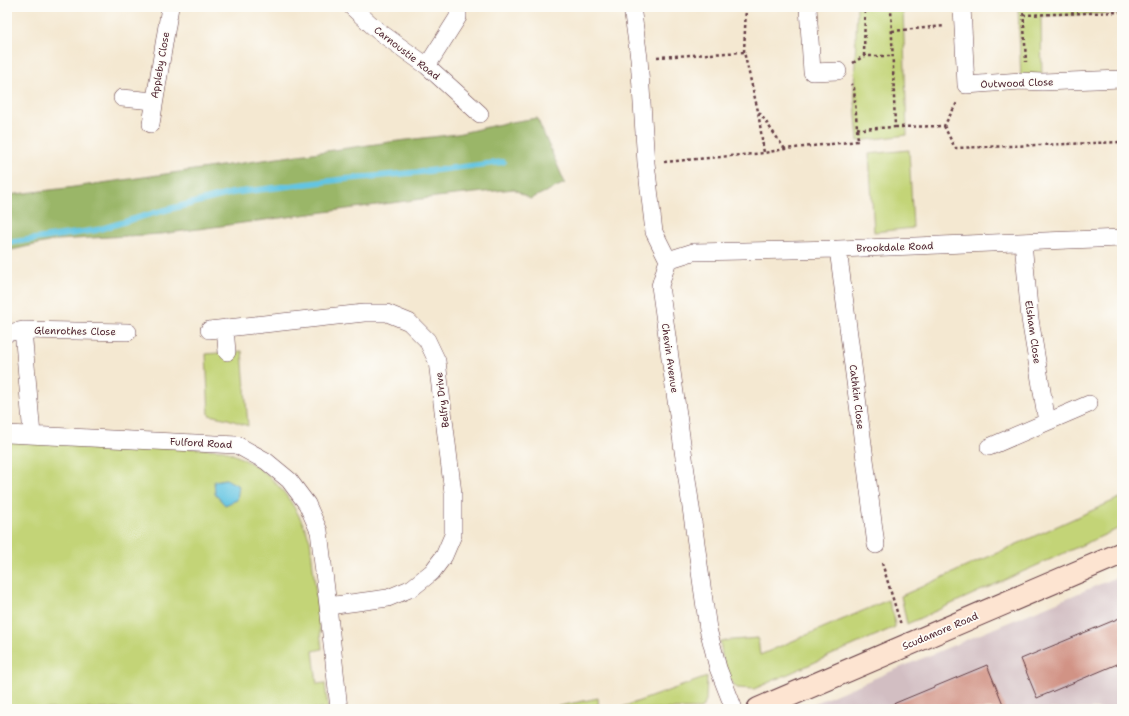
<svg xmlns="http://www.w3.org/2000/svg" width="1129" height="716" viewBox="0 0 1129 716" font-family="'Shantell Sans',sans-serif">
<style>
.industrial{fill:#d2bec2}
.green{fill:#c3d477;stroke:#867a51}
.forest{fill:#9ab668;stroke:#726a4a}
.water{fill:#64c5e2;stroke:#577286}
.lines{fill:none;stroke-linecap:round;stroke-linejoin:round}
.stream{stroke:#64c5e2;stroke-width:6}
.building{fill:#d19385}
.street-casing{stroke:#643d44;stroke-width:18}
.secondary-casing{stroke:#643d44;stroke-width:24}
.path{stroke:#643d44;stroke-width:2.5;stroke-dasharray:3 3;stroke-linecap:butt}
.street{stroke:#fff;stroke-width:17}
.secondary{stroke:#fde4d1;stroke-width:22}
.labels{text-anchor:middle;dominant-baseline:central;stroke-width:3.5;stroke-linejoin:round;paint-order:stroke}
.street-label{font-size:10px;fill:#4a1f2b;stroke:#fdfcf7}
</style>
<rect width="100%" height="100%" fill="#fdfcf7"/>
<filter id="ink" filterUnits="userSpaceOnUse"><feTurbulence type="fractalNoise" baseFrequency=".025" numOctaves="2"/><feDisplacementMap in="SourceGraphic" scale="8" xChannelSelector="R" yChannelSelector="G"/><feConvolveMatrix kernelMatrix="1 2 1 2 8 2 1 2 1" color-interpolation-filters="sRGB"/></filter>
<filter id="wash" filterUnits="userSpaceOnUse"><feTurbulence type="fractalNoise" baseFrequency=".012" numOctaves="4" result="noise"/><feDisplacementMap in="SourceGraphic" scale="16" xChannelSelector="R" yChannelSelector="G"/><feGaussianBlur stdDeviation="0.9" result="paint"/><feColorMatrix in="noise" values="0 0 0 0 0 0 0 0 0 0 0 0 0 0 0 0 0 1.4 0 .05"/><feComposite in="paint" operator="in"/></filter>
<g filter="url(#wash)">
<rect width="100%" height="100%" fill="#f4e8d1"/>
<!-- industrial -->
<path class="industrial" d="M1122,575v134h-321z"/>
<!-- green -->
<path class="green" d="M857,7h46l4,128 -49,6 -4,-53z
M1018,7h104v6l-81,3 1,66 -21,-1z
M909,150l4,78 -39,4 -5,-78z
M242,351l6,75 -20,-7 -19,-4 -3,-61z
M7,439l217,11c13,6 27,12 38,21 23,17 38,43 48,69l12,109 -9,2 4,33 8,-1 3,26h-321z
M1122,497v30l-215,97 -6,-28z
M888,600l6,16 1,11 -141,62 -17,-1 -9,-10 -6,-23 -2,-14 38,-3 2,17z
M707,677l-1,24 -5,8h-84z
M598,698l1,11h-54z"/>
<!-- forest -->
<path class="forest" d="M537,118l28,65 -35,16 -16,-10 -78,8 -275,37 -104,6 -50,11v-56h1l59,-7 323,-46 67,-8 48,-11z"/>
<!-- water -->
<path class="water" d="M226,479l13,7 -2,14 -12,5 -10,-11 -1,-13z"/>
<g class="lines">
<!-- stream -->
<path class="stream" d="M7,243l90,-13 57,-17 78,-20 114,-14 75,-7 82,-10"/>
</g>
<g id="blocks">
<!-- building -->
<path class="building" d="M1122,617v45l-85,36 -16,-39z
M987,665l18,44h-124z"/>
</g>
</g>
<g filter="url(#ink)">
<use href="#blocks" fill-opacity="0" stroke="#643d44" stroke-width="1"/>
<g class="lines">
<!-- street casing -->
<g class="street-casing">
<path id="street" d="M352,7l25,23 50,36 53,48
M632,7l7,51 7,105 8,69 14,28 -8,26 48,343 10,39 16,41
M808,7l4,65 26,-1
M962,7l4,78 55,-4 21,1 80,-3
M427,66l31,-49v-10
M122,98l32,3
M151,124l19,-117
M838,249l38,296
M668,260l25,-8 145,-3 284,-11
M225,328l2,24
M23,330l9,105
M209,330l155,-17h23l22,9 18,18 10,21 16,132v42l-9,21 -12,16 -20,16 -24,10 -60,8
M7,333l16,-3 105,2
M1047,422l42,-18
M7,434l230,11 29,16 23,19 18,24 12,27 9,75 11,103
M989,447l58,-25 -17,-103 -7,-77"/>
</g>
<!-- secondary casing -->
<g class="secondary-casing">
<path id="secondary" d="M758,709l364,-156"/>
</g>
<!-- path -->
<path class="path" d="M746,7l-2,45 14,59 6,42
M1023,7l3,55
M1023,15l99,-3
M892,31l53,-5
M864,56l1,-49
M657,57l87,-5
M853,63l11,-7h29
M759,112l26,37
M944,126l11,22 167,-6
M895,127l49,-1 14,-25
M857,128l4,1 34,-2 -4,-120
M664,162l100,-9 21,-4 73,-8 -4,-53 -3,-4
M882,563l19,62"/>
<!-- street -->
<use href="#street" class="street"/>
<!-- secondary -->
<use href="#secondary" class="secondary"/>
</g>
</g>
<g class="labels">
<!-- street labels -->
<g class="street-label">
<text transform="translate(407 53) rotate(38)">Carnoustie Road</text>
<text transform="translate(160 65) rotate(-80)">Appleby Close</text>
<text transform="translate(1017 83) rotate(-2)">Outwood Close</text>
<text transform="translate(895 247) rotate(-2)">Brookdale Road</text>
<text transform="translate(75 331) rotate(1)">Glenrothes Close</text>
<text transform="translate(1033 332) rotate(82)">Elsham Close</text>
<text transform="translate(670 358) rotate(82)">Chevin Avenue</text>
<text transform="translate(857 397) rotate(83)">Cathkin Close</text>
<text transform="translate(442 400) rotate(-97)">Belfry Drive</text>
<text transform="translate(201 443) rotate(3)">Fulford Road</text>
<text transform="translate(940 631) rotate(-23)">Scudamore Road</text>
</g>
</g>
<!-- margin -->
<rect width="1129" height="716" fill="none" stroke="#fdfcf7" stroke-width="24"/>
</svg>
